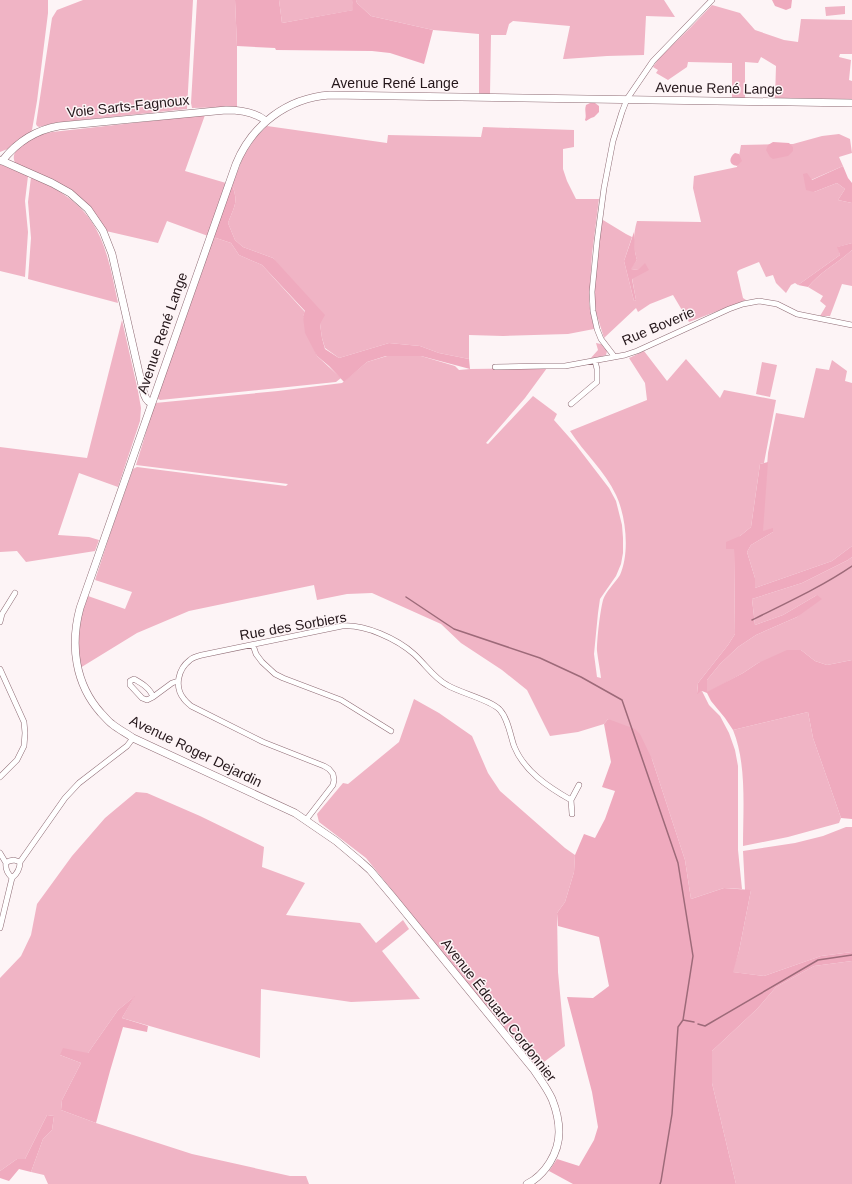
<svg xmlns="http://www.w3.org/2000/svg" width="852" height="1184" viewBox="0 0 852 1184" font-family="Arial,sans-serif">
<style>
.green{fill:#f0b4c5}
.forest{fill:#efaabe}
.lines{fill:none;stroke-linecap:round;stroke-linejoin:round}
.stream{stroke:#9d6a79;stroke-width:1.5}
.street-casing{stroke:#8e6b74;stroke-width:6}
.secondary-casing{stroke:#8e6b74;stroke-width:8}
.street{stroke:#fff;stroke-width:5}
.secondary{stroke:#fff;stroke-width:7}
.labels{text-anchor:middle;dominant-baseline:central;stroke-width:3;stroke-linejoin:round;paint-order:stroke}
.street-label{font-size:14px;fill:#231519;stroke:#fdf4f6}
</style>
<rect width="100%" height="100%" fill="#fdf4f6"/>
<!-- green -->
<path class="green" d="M0,0h48v13l-11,88 -5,29 -2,3 -20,15 -10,4z
M83,0h110l-6,109 -133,14 -15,4 -2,-1 -1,-2 16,-106 5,-8z
M197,0h38l2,46v61l-45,1 -1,-5z
M279,0h73l2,10 -72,13z
M356,0h308l11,17 -29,-1 -2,39 -37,1 -42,3h-2l7,-33 -57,-5 -4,3 -3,11h-15l-1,59h-11v-60l-46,-4 -62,-14 -14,-13z
M712,5l28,8 15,17 29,10 14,2 3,-23 51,1v34h-12l-1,3 12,3 -2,20 3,1v18l-77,-1 1,-32 -15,-9 -3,6 -13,-1v36h-13v-35l-44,-1 -1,5 -19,13 -12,-7 2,-3 -5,-3 6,-9 31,-30z
M845,6v8l-19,2 -1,-9z
M205,115l-20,56 41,12 -18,53 -41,-15 -9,22 -52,-12 -20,-27 -71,-41c-8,-17 25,-29 37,-31z
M267,126l120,17 1,-8 93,2 2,-10 91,3v17l-11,2v20l4,12 9,18h23l-7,55 -3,49 5,26 -26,5 -65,2 -34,-1v24l-30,-6 -19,-7 -31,-3 -50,15 -14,-10 -3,-10 -2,-14 -47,-66 -30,-11 -8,-7 -7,-17c6,-16 11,-21 4,-38l12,-30 12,-18z
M839,134l11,5 2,14 -13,4 4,9 -32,14 3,12 23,-9 8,6 -7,11 14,3v40l-14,4 2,8 -42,30 -3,-2 -4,2 -5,8 -10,-10 -3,-8 -7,2 -7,-15 -20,8 -2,2 6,26 3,2 -57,22 -16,-27 -23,9 -12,8 -2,-4 -32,30 -9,-29v-28l6,-58 2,-3 23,14 6,3 -8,24 10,40 2,-1 -4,-22 6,-8 -8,-1 7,-9c-4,-13 -4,-26 0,-39l64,1 -8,-34 1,-12 43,-9 4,-22 52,-1 29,-8z
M0,164l28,12 -3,25 3,31 -3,45 -25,-6z
M31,177c12,6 25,11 35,19 38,26 43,65 52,107l-90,-24 3,-41 -3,-36z
M213,237l18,6 8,12 23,10 43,47 -2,4 14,40 24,22 -5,4 -176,18 -3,-2 46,-129z
M852,250v36l-10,-2 -12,32h-10l6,-10 -6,-5 3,-5 -15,-9c12,-15 30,-24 44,-37z
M122,320l16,71 3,17 -1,13 -22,66 -39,-14 -21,62 31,2 10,3 -4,11 -69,11 -9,-11 -17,1v-105l87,11z
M596,343l5,1 6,7 -1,4 -17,5 9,-10z
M644,351l23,30 19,-22 34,39 4,-8 52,10 -12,63 -4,1 -9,63 -11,9 -6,12 1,86 -7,11 -30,38 -1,10 5,-2 7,14 11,11 9,17 6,17 3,16v84l4,39 -18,-1 -33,11 -6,-39 -33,-101 -44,-40 -4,5 -26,8 -28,4 -23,-46 -25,-20 -41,-27 -20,-19 -69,-31 -25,1 -30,6 -3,-15 -125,26 -52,22 -57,35 -3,-22 2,-25 9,-25 37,13 7,-17 -37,-12 16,-49 22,-62 4,-2 149,19 2,-2 -152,-19 19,-62 123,-12 64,-8 25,-21 20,-6h34l34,10 4,4 11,-1 77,-1 -22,30 -39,45 2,1 45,-48 24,18 -3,6 22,25 33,43 7,13 6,24 1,13v15l-2,11 -5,12 -16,23 -2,14 -4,41 3,23 4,1c-1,-9 -3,-18 -4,-27 0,-13 3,-39 6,-51 3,-9 12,-17 17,-25 10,-22 6,-59 -4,-80 -11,-24 -32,-42 -46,-64l77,-31 -2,-17 -16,-25z
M832,360l15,11 -2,10 7,2v163l-20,15 -77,27v-10l-8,-26 4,-7 22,-13v-3l-11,3 6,-79 8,-40 28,5 12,-50 13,2z
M762,362l15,3 -7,32 -14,-3z
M852,557v103l-25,5 -12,-4 -14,-11 -43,13 -15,10 -36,20v-13l13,-16 18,-17 18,-12 41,-18 20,-22 -34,20 -28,10 -3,-26 50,-16 46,-23z
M414,699l25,14 33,23 16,37 12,18 65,57 10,7 -1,17 -9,30 -8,11 1,59 7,74 -29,22 -170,-210 -47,-36 -2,-8 26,-31 5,1 51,-42z
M808,712l5,26 28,80 -2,5 -51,14 -45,9c0,-36 4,-82 -10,-116z
M136,792l11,1 53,23 64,31 -2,20 43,16 -19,32 74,8 16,20 27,-23 6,9 -27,22 38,48 -69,3 -90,-13 -1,69 -138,-40 12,-21 -16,13 -30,43 -28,2 21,8 -19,37 -1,10 35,13 96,31 98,22h16l3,8h-261l-4,-9 -13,-3 12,-33 9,-9 2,-14 -7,-1 -22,44h-8l-17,12v-193l21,-22 10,-21 6,-31 35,-48 33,-38z
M846,827h6v125l-31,4 -57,20 -32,-4 7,-21 12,-61h-6l-2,-39 52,-8 28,-7z
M852,961v223h-116l-24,-101v-32l45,-42 19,-22 38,-21z"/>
<!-- forest -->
<path class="forest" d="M235,0h44l3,23 71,-13 -1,-10h4l1,3 14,13 62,14 -9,34 -34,-11 -18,-2 -96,-1 -1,-2 -38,-2z
M772,0h20l-1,8 -5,2 -11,-4z
M590,103h5l4,3v6l-5,5 -3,1 -5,3 -1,-1c2,-5 -1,-9 1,-15z
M773,142l16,1 4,4v4l-5,5 -15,3 -3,-2 -4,-7 2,-5z
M735,153l4,1 3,7 -5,5c-9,-1 -8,-9 -2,-13z
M843,166l5,12 4,5v20l-14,-3 7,-11 -8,-6 -23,9 -8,-2 -3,-16 4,-1 5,7z
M232,185c7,17 2,22 -4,38l7,17 8,7 30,11 52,57 -5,9 2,14 3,11 14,9 50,-15 31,3 19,7 30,6 1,10 -49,-13h-35l-19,6 -23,20 -15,-16 -12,-10 -12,-23 -2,-17 2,-5 -43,-46 -23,-10 -8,-12 -18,-6z
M634,232l1,20 2,8 -6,9 7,1 7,-7 4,7 -17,9 4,21 -2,1 -10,-40z
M852,243v7c-14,13 -32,22 -44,37l-10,-2 42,-30 -3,-8z
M768,462l-5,69 10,-3v4l-22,13 -4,7 8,26v10l77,-27 20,-15v11l-4,3 -46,23 -50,16 3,26 28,-10 34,-20 5,4 -25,18 -41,18 -18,12 -18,17 -13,16v12l36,-19 15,-10 29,-13h14l14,11 12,4 25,-5v159l-11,-1 -28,-80 -5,-26 -75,18 -8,-12 -14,-17 -4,-8 -5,-2 -5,3 1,-11 30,-38 7,-11 -1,-85h-8v-7l14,-6 11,-9 9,-63z
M608,719l27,10 5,5 12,25 33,101 6,39 33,-11 27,2 -12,61 -6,21 31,4 57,-20 31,-4v9l-38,5 -38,21 -19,22 -45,42v32l24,101h-163l-24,-13 8,-12 22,7 15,-26 4,-13 -6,-35 -25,-95 26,1 16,-12 -10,-49 -41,-11 -1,-13 8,-11 9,-30 1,-17 9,-21 11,4 10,-19 10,-28 -13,-4 9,-25 -7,-38z
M135,996l-13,22 26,8 -1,6 -24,-5 -13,44 -14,52 -35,-13 1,-10 19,-37 -21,-8 3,-7 25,5 30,-43z
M47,1115l7,1 -2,14 -9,9 -12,33 -12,-3 -10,12 -9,-3v-7l17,-12h8z"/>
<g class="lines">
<!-- stream -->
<path class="stream" d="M406,597l48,32 86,29 41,19 41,23 56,163 15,93 -10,64 -5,7 -6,87 -11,67 -1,3
M752,620c34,-17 69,-33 100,-54
M683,1020l11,2
M698,1024l7,2 113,-66 34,-5"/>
<!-- street casing -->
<g class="street-casing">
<path id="street" d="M614,356l-13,-17 -4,-10 -4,-18 -1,-19 5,-51 7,-53 9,-47 9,-29 5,-13 26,-38 59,-61
M495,367l49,-1h21l60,-11 12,-4 92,-42 14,-5 16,-3 18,3 20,10 55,11
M571,404l26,-22v-13l-2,-8
M0,622l2,-8 13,-21
M253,645l3,9 6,8 13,12 8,4 58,22 50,31
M0,669l24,53 1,11 -1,13 -7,14 -17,17
M153,697l-6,3 -5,-2 -12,-13v-4l4,-2c7,4 16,9 19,18l19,-14 6,-2
M572,814l-1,-14 8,-15
M306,820l27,-35 1,-5 -1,-6 -4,-5 -5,-3 -61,-24 -72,-36c-2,-2 -5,-4 -7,-7 -10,-12 -6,-30 6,-39 3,-3 8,-4 12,-5l140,-29c23,-2 55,13 72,28 12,11 20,24 33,31 13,8 44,15 53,25 8,9 10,24 14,36 10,25 34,41 57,54
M0,853l6,10
M14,860l6,2c0,6 -3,12 -8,16 -4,-4 -7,-9 -6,-15l3,-2z
M20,862l45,-64 14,-15 48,-37 6,-8
M0,928l12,-50"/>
</g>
<!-- secondary casing -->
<g class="secondary-casing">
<path id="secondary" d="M0,160l52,23 18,10 18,16 15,22 9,23 31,136c1,5 3,11 8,13
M2,161c15,-19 33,-31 57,-35l167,-16c13,0 29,2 40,11
M527,1184c18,-9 32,-31 32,-52 0,-11 -3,-23 -7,-33 -5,-11 -12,-20 -18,-29l-142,-174 -22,-26 -9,-8 -25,-21 -41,-28 -162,-75c-7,-5 -15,-9 -21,-14 -4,-3 -7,-7 -11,-11 -26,-29 -31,-68 -21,-105l156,-444c16,-39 51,-66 94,-69l522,8"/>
</g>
<!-- street -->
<use href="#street" class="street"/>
<!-- secondary -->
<use href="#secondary" class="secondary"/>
</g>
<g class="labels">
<!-- street labels -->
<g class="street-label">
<text x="395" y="83">Avenue René Lange</text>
<text transform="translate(719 88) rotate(1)">Avenue René Lange</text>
<text transform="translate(128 106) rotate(-6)">Voie Sarts-Fagnoux</text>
<text transform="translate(658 326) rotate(-23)">Rue Boverie</text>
<text transform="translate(162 333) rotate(-71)">Avenue René Lange</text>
<text transform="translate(293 626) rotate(-10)">Rue des Sorbiers</text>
<text transform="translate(196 751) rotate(26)">Avenue Roger Dejardin</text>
<text transform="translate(499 1010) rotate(52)">Avenue Édouard Cordonnier</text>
</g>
</g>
</svg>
